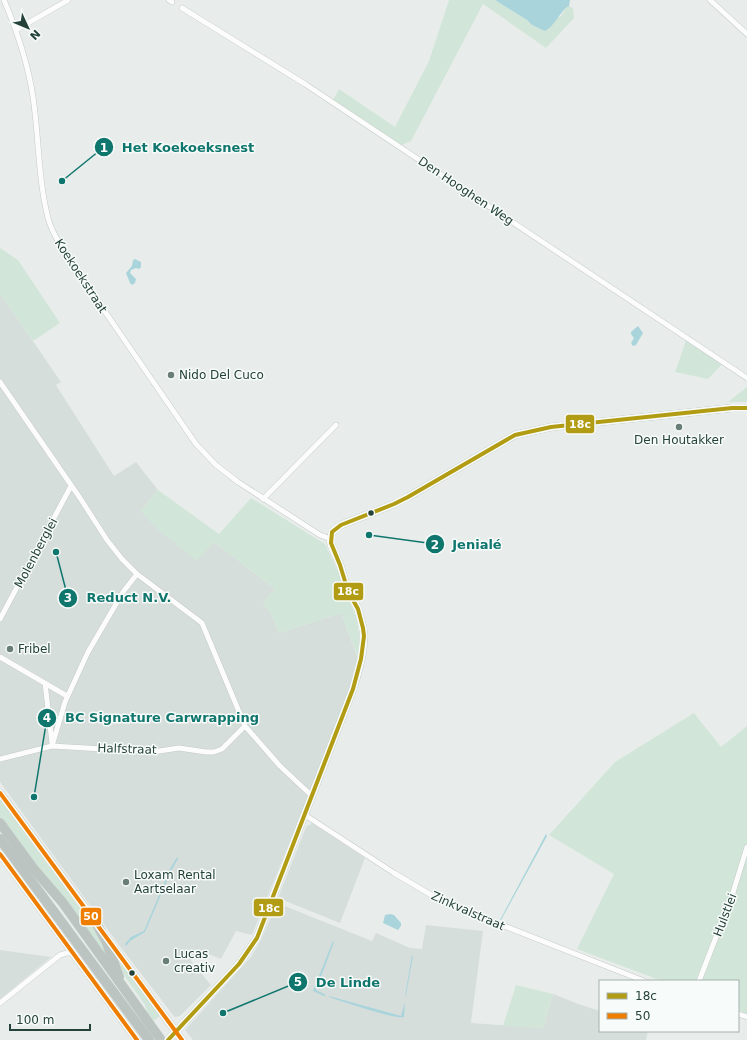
<svg xmlns="http://www.w3.org/2000/svg" width="747" height="1040" viewBox="0 0 747 1040" font-family="'DejaVu Sans',sans-serif">
<style>
.built{fill:#d6dedb}
.green{fill:#d1e6d8}
.water{fill:#a9d4db}
.lines{fill:none;stroke-linecap:round;stroke-linejoin:round}
.street-casing{stroke:#c5cac8;stroke-width:6}
.secondary-casing{stroke:#c3cbc8;stroke-width:8}
.highway-casing{stroke:#c3ccc9;stroke-width:10}
.street{stroke:#fcfcfc;stroke-width:5}
.secondary{stroke:#fcfcfc;stroke-width:7}
.highway{stroke:#bcc4c2;stroke-width:9}
.bus-1-casing{stroke:#f7fbf9;stroke-width:7}
.bus-2-casing{stroke:#f7fbf9;stroke-width:7}
.bus-1{stroke:#b29c14;stroke-width:4}
.bus-2{stroke:#ef7d00;stroke-width:4}
.poi-dot{fill:#697e78;stroke:#f7fbf9;stroke-width:1.5}
.bus-dot{fill:#24423a;stroke:#f7fbf9;stroke-width:1.5}
.labels{text-anchor:middle;dominant-baseline:central;stroke-width:3;stroke-linejoin:round;paint-order:stroke}
.street-label{font-size:12px;fill:#24423a;stroke:#f7fbf9}
.poi-label{font-size:12px;fill:#24423a;stroke:#f7fbf9;text-anchor:start}
.leader{fill:none;stroke:#0f766e;stroke-width:1.5}
.callout-dot{fill:#0f766e;stroke:#f7fbf9;stroke-width:1.5}
.mark-label{font-size:12px;text-anchor:middle;font-weight:bold;fill:#fff}
.callout-label{font-size:13px;text-anchor:middle;font-weight:bold;fill:#0f766e;stroke:#f7fbf9;stroke-width:3;stroke-linejoin:round;paint-order:stroke}
.line-badge{stroke:#f7fbf9;stroke-width:1.5}
.badge-label{font-size:11px;text-anchor:middle;font-weight:bold;fill:#fff}
</style>
<rect width="100%" height="100%" fill="#e8edeb"/>
<!-- built -->
<path class="built" d="M0,293l61,89 -5,3 58,91 22,-14 22,28 -17,21 73,31 61,47 -12,14 8,10 8,20 62,-20 19,51 -49,131 -10,19 -49,121 -16,-4 -15,28 -23,-9 -7,11 20,24 -31,31 -5,1 -2,-2 -54,-70 -119,-163z
M312,823l53,35 -25,65 -62,-25 28,-71z
M277,903l95,38 4,-8 34,15 12,1 4,-24 57,6 -12,92 72,5 10,-34 28,11 19,6v20h48l-2,9h-453l-8,-10 66,-73 10,-17z
M0,950l51,7 -51,42z"/>
<!-- green -->
<path class="green" d="M449,0h46l32,20 5,5 7,3 22,-12 5,-9 3,-1 4,2 1,10 -28,30 -63,-44 -72,137 -12,5 -67,-44 7,-13 56,38 34,-66z
M0,248l18,12 42,63 -27,18 -33,-48z
M687,338l37,24 -16,17 -33,-7z
M747,387v14l-2,1h-17z
M158,490l61,44 32,-36 74,46 14,30 18,46 2,16v24l-18,-47 -62,20 -8,-20 -8,-10 12,-14 -61,-47 -17,19 -41,-33 -15,-17z
M694,713l27,34 26,-21v288l-9,-4v-29h-76l-85,-32 37,-75 -65,-39 66,-73z
M0,799l100,136 11,28 -111,-146z
M116,956l44,60 -7,5 -6,-9 -2,-7 -24,-34z
M516,985l37,9 -10,34 -40,-2z"/>
<!-- water -->
<path class="water" d="M495,0h75l-1,6c-7,2 -13,19 -24,25l-13,-6 -5,-5z
M135,259l6,3v5l-2,2 -3,-1 -5,2 -1,3 6,6 -1,4 -3,2 -2,-2 -4,-10 6,-7 1,-6z
M638,326l5,7 -7,12 -3,1 -2,-3 3,-5 -3,-4v-2z
M546,834l1,2 -46,84h-1z
M177,857l1,2 -6,10 -27,63 -15,9 -4,5 -1,-2 6,-7 13,-6 26,-62z
M390,914l4,1 7,8v3l-3,4 -15,-7 2,-8z
M333,941l1,1 -18,48 10,5 -2,1 -11,-5z
M412,955l1,1 -7,39 -1,1z
M329,996l72,20 4,-14 -1,15c-8,3 -63,-16 -75,-20z"/>
<g class="lines">
<!-- street casing -->
<g class="street-casing">
<path id="street" d="M4,0c13,31 24,63 29,97 6,40 5,82 15,121 3,12 10,23 16,34l132,192 20,21 22,17 82,53 11,4
M169,0l3,2
M710,0l37,34
M182,8l123,76 442,294
M16,30l52,-30
M0,382l80,116 27,42 15,19 15,15 65,49 43,103 35,40 31,29
M263,499l73,-74
M0,619l71,-133
M0,657l67,39
M45,683l7,60
M52,746l13,-44 23,-50 35,-60 14,-18
M0,759l52,-13 101,6 26,-4 27,4h8l8,-3 23,-23
M305,815l89,58 49,29 201,79
M699,981l33,-85 15,-49
M0,1003l60,-48 7,-2h6
M738,1014l9,3"/>
</g>
<!-- secondary casing -->
<g class="secondary-casing">
<path id="secondary" d="M0,793l98,132
M0,854l137,186
M106,937l76,103
M168,1040l71,-76 18,-26 96,-249c6,-20 13,-40 10,-61 -2,-9 -5,-21 -10,-29 -1,-3 -4,-5 -5,-8 -3,-8 -5,-17 -8,-26 -3,-9 -12,-20 -9,-29 1,-6 6,-9 10,-11l53,-21 14,-7 107,-62 36,-8 181,-19h15"/>
</g>
<!-- highway casing -->
<g class="highway-casing">
<path id="highway" d="M0,823l33,45 30,35 98,137
M0,839l149,201
M95,921l11,20 13,36"/>
</g>
<!-- street -->
<use href="#street" class="street"/>
<!-- secondary -->
<use href="#secondary" class="secondary"/>
<!-- highway -->
<use href="#highway" class="highway"/>
<!-- bus-1 casing -->
<g class="bus-1-casing">
<path id="bus-1" d="M168,1040l71,-76 18,-26 96,-249 8,-30 3,-23 -1,-8 -5,-19 -10,-18 -8,-26 -9,-22 1,-11 9,-7 53,-21 14,-7 107,-62 36,-8 181,-19h15"/>
</g>
<!-- bus-2 casing -->
<g class="bus-2-casing">
<path id="bus-2" d="M0,793l182,247
M0,854l137,186"/>
</g>
<!-- bus-1 -->
<use href="#bus-1" class="bus-1"/>
<!-- bus-2 -->
<use href="#bus-2" class="bus-2"/>
</g>
<!-- markers -->
<g class="poi-dot">
<circle cx="171" cy="375" r="4"/>
<circle cx="679" cy="427" r="4"/>
<circle cx="10" cy="649" r="4"/>
<circle cx="126" cy="882" r="4"/>
<circle cx="166" cy="961" r="4"/>
</g>
<g class="bus-dot">
<circle cx="371" cy="513" r="3.5"/>
<circle cx="132" cy="973" r="3.5"/>
</g>
<g class="labels">
<!-- street labels -->
<g class="street-label">
<text transform="translate(466 191) rotate(34)">Den Hooghen Weg</text>
<text transform="translate(81 276) rotate(57)">Koekoekstraat</text>
<text transform="translate(36 553) rotate(-62)">Molenberglei</text>
<text transform="translate(127 749) rotate(2)">Halfstraat</text>
<text transform="translate(468 911) rotate(24)">Zinkvalstraat</text>
<text transform="translate(725 915) rotate(-69)">Hulstlei</text>
</g>
<!-- poi labels -->
<g class="poi-label">
<text x="179" y="375">Nido Del Cuco</text>
<text x="679" y="440" text-anchor="middle">Den Houtakker</text>
<text x="18" y="649">Fribel</text>
<text x="134" y="875">Loxam Rental<tspan x="134" dy="14">Aartselaar</tspan></text>
<text x="174" y="954">Lucas<tspan x="174" dy="14">creativ</tspan></text>
</g>
</g>
<!-- callouts -->
<path class="leader" d="M62 181L104 147M369 535L435 544M56 552L68 598M34 797L47 718M223 1013L298 982"/>
<g class="callout-dot">
<circle cx="62" cy="181" r="4"/>
<circle cx="369" cy="535" r="4"/>
<circle cx="56" cy="552" r="4"/>
<circle cx="34" cy="797" r="4"/>
<circle cx="223" cy="1013" r="4"/>
<circle cx="104" cy="147" r="10"/>
<circle cx="435" cy="544" r="10"/>
<circle cx="68" cy="598" r="10"/>
<circle cx="47" cy="718" r="10"/>
<circle cx="298" cy="982" r="10"/>
</g>
<g class="mark-label">
<text x="104" y="152">1</text>
<text x="435" y="549">2</text>
<text x="68" y="602">3</text>
<text x="47" y="722">4</text>
<text x="298" y="986">5</text>
</g>
<g class="callout-label">
<text x="188" y="152">Het Koekoeksnest</text>
<text x="477" y="549">Jenialé</text>
<text x="129" y="602">Reduct N.V.</text>
<text x="162" y="722">BC Signature Carwrapping</text>
<text x="348" y="987">De Linde</text>
</g>
<g class="line-badge">
<rect x="565" y="414" width="30" height="20" rx="4" fill="#b29c14"/>
<rect x="333" y="582" width="31" height="19" rx="4" fill="#b29c14"/>
<rect x="253" y="898" width="31" height="19" rx="4" fill="#b29c14"/>
<rect x="80" y="907" width="22" height="19" rx="4" fill="#ef7d00"/>
</g>
<g class="badge-label">
<text x="580" y="428">18c</text>
<text x="348" y="595">18c</text>
<text x="269" y="912">18c</text>
<text x="91" y="920">50</text>
</g>
<!-- legend -->
<rect x="599" y="980" width="140" height="52" fill="#f7fbf9" stroke="#a3b1ad"/>
<rect x="607" y="993" width="20" height="6" fill="#b29c14" stroke="#a3b1ad"/>
<text x="635" y="1000" font-size="12" fill="#24423a">18c</text>
<rect x="607" y="1013" width="20" height="6" fill="#ef7d00" stroke="#a3b1ad"/>
<text x="635" y="1020" font-size="12" fill="#24423a">50</text>
<!-- north arrow -->
<g transform="translate(28 28) rotate(134)" stroke="#f7fbf9" stroke-width="3" paint-order="stroke">
<path d="M0-3L7 15L0 10L-7 15Z" fill="#24423a"/>
<text y="-6" font-size="11" font-weight="bold" text-anchor="middle" fill="#24423a">N</text>
</g>
<!-- scale -->
<path d="M10 1024v6h80v-6" fill="none" stroke="#24423a" stroke-width="2"/>
<text x="16" y="1024" font-size="12" fill="#24423a" stroke="#f7fbf9" stroke-width="3" paint-order="stroke">100 m</text>
</svg>
